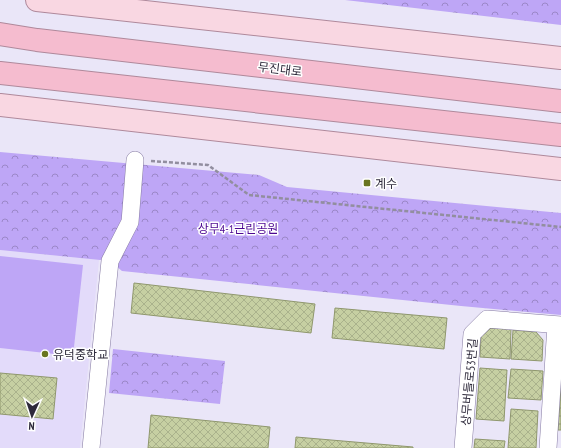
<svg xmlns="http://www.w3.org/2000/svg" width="561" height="448" viewBox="0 0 561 448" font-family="'PT Sans Narrow','Noto Sans KR',sans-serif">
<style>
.built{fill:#e3dbfa}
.grass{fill:#bea6f6}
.park{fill:url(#park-crowns)}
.building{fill:url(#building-cross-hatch);stroke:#8f976d}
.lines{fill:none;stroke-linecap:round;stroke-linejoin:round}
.minor-casing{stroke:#867ba3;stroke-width:18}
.major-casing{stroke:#af899b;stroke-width:24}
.highway-casing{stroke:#af899b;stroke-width:24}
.path{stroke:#928e9f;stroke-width:2.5;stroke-dasharray:4 2;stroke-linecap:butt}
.minor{stroke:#fff;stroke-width:17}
.major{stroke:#f9d7e2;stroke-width:22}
.highway{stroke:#f5bccf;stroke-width:22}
.poi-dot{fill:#697520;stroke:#fff;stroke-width:1.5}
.labels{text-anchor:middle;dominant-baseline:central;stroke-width:3;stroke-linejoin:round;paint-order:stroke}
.street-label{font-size:12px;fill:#2e2a3b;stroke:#fff}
.poi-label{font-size:12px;fill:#2e2a3b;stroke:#fff;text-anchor:start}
.park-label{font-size:12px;fill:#4c0791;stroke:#fff}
</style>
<defs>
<pattern id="park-crowns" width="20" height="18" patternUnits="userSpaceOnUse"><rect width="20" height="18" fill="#bea6f6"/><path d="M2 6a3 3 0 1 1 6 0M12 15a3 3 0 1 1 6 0" fill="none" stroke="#9b87c8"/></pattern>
<pattern id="building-cross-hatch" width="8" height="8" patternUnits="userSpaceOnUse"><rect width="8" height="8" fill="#c6cfa2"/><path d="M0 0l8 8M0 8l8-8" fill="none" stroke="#aab28c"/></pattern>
</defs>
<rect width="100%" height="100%" fill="#eae6f8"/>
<!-- built -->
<path class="built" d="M0,250l99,10 -19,188h-80z"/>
<!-- grass -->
<path class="grass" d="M0,256l83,9 -10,91 -73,-8z"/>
<!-- park -->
<path class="park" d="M345,0h216v25z
M0,152l259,23 28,12 274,26v102l-100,-9 -339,-35 -12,-10 -110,-11z
M113,349l112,12 -5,43 -111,-11z"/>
<!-- building -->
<path class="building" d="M134,283l181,21 -4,29 -180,-20z
M335,308l112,10 -3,31 -112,-11z
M491,328l20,1 -1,30 -30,-2 1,-20z
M513,330l23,2 7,8 -1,21 -31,-2z
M480,368l27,2 -3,51 -28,-2z
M511,369l32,2 -2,29 -33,-2z
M0,373l57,5 -4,41 -53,-5z
M561,388v42h-3z
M511,409l27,2 -2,37h-28z
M151,415l119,12 -2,21h-120z
M296,437l117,10v1h-118z
M475,439l30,2 -1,7h-30z"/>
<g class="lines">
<!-- minor casing -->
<g class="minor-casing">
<path id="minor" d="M91,448l19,-187 20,-39 5,-62
M463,448l9,-114 15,-15 74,6
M548,448l8,-123"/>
</g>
<!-- major casing -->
<g class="major-casing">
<path id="major" d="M37,0l524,58
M0,105l561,64"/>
</g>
<!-- highway casing -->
<g class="highway-casing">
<path id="highway" d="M0,34l37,6 524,61
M0,73l561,62"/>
</g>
<!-- path -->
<path class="path" d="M151,161l57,4 41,30 312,32"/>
<!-- minor -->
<use href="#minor" class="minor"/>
<!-- major -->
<use href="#major" class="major"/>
<!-- highway -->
<use href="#highway" class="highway"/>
</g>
<!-- markers -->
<g class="poi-dot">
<rect x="363" y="179" width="8" height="8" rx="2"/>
<circle cx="45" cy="354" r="4"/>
</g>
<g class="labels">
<!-- street labels -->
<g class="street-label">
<text transform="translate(280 69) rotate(7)">무진대로</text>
<text transform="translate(469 382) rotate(-85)">상무버들로53번길</text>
</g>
<!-- poi labels -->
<g class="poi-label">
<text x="375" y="183">계수</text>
<text x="53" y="354">유덕중학교</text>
</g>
<!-- park labels -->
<g class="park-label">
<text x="238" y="228">상무4-1근린공원</text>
</g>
</g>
<!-- north arrow -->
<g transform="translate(32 416) rotate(183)" stroke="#ffffff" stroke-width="3" paint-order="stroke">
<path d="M0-3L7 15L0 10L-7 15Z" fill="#2e2a3b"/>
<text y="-6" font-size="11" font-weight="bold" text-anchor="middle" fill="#2e2a3b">N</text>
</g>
</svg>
